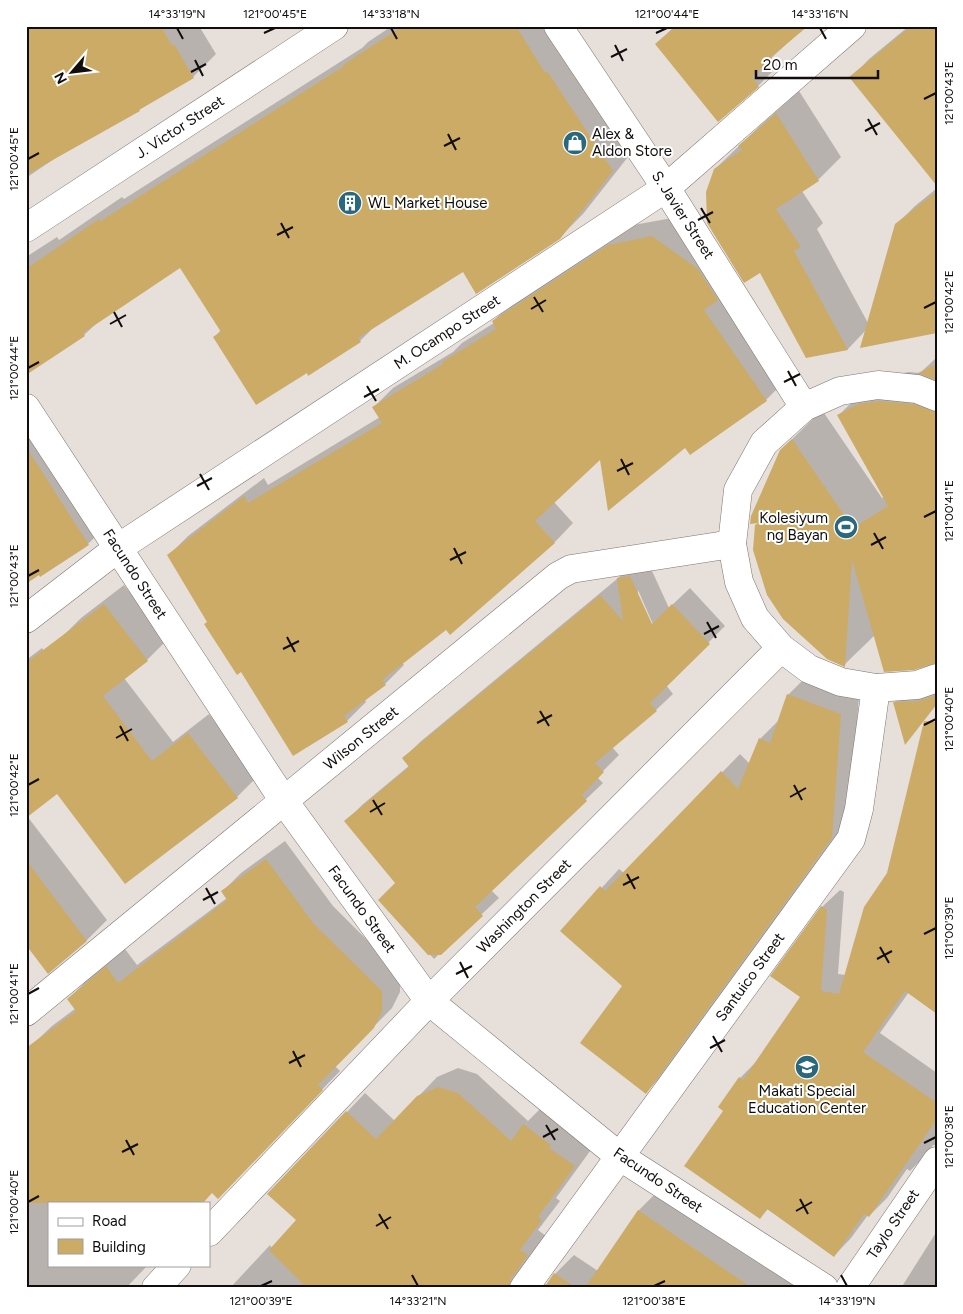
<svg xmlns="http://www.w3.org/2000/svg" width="963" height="1314" viewBox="0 0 963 1314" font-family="Figtree,sans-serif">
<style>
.shadow{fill:#0003;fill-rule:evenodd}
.building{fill:#cbab66}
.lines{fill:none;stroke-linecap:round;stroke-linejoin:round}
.minor-casing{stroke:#7d7672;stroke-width:29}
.tertiary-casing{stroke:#7d7672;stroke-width:29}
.minor{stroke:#fff;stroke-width:28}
.tertiary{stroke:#fff;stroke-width:28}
.ticks{fill:none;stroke:#100d0c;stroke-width:2}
.labels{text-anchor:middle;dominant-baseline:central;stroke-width:4;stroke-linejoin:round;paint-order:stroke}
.street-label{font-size:15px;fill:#100d0c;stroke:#fff}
.poi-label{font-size:15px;fill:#100d0c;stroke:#fff;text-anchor:start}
.neatline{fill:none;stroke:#100d0c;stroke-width:2}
.ticks-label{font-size:12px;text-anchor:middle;fill:#100d0c}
</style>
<rect width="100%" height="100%" fill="#e7dfda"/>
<!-- shadow -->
<path class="shadow" d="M26,26h173l17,28 -23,23 -49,29 -5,4 -79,45 -34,23z
M392,26h161l82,122 -52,66 -24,24 -96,32 -87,55 -16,16 -53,31 -93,-35 7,-7 -41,-64 -82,56 -14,13 -58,39v-117l31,-20 2,3 63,-43 2,2 238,-151 6,-6z
M675,26h131l-38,35 6,9 -16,16 -102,-42z
M909,26h28l-86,52 18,-19z
M799,91l42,66 -23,23 -16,11 21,32 -6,6 51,94 28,-98 19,-19 22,-18v144l-71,-2 -18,19 -41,8 -92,-188 48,-46z
M672,218l113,163 -19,19 -81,47 -84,10 -47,45 19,21 -19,20 -152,120 2,2 -19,19 -20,15 1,3 -19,19 -106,-50 -33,-50 -39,-66 19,-19 76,-58 4,7 112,-68 -6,-10 19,-19 60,-36 9,-9 32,-20 -1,-2 20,-19 115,-76z
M937,357v305l-62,-27 -31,30 -83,-144 20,-71 41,-40 60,88 2,-1 -45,-82 29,-29 21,-11 20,-3 11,1z
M26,402l85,119 -23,23 -49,29 -13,9z
M647,560l22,48 21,-20 35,38 -59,59 7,9 -17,16 -44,37 7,8 -22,22 6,6 -112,107 8,8 -65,61 -55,-59 18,-18 -51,-60 16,-17 48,-40 -6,-7 16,-16 197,-163 18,-18zM638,590l17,39 -2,1 -15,-33z
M124,585l43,55 -20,20 -23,18 49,64 36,-28 48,63 -20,20 -111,85 -68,-89 -31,23 80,104 -20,20 -39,32 -22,-29v-283l16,-12 12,17 7,-27 20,-20z
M806,677l53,19 -9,123 -186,255 -18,18 -23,-106 -61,-55 57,-62 5,4 116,-119 10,10 10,-25 19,-19 9,-25z
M937,684v15l-32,41 -11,-37 17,-17z
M285,841l48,65 67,67v19l-8,16 -57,58 5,5 -104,108 -24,13 -163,11v62h99l-22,23h-100v-221l7,-23 19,-18 24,-18 -7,-9 18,-19 38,-31 12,16 90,-67 -5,-6 19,-19z
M840,890l4,2 -6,82 8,1 19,-68 44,85 -29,41 57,40v72h-4l-5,8 -18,18 -3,-2 -20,29 -18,18 -1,-1 -17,23 -17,18 -66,-47 -8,9 -35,-108 15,-32 18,-18 44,-63 20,-90z
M458,1068l19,6 51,47 15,-15 50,41 -37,51 4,3 -22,29 8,6 -4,49 6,-1 7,-10 19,-19 24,16 40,-60 19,-19 142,96h-569l40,-43 2,3 25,-28 50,-108 18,-19 30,28 42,-44z
M937,1231v57h-36z"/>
<!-- building -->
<path class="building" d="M26,26h135l11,20 2,-2 20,34 -55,32 1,1 -114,64z
M403,26h113l29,47 2,-2 66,100 -53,68 -84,55 -13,-22 -105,66 3,4 -53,34 -1,-3 -51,32 -43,-68 8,-5 -41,-64 -97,65 2,3 -59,39v-106l73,-50 2,2 243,-155 -1,-1z
M676,26h132l-37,31 1,2 -20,17 7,11 -41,35 -63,-78z
M911,26h26v160l-88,-109z
M776,113l43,68 -43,28 25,38 -7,4 54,99 -42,8 -46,-85 -16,10 -37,-60 -1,-31 8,-23 28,-19 -4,-4z
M937,191v142l-77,15 35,-124z
M652,236l46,33 20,31 -14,10 63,91 -77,54 -5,-7 -77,63 -8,-51 -65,61 20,22 -105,92 -4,-5 -64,50 4,5 -42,31 4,6 -55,34 -52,-84 -4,3 -33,-51 3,-2 -40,-67 77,-59 4,7 134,-80 -10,-16 71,-43 -1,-2 54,-33 -4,-8 116,-76z
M937,364v16l-19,-7z
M878,401l35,3 24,8v251l-23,7 -30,2 -32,-112 -7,107 -18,-8 -44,-40 -16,-24 -14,-45 2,-25 3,-2 -8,1 1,-8 29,-66 12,-11 61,89 35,-22 -51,-91 22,-11z
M26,447l63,98 -49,32 -1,-2 -13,9z
M630,576l22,48 20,-20 38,40 -60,59 7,8 -62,52 9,9 -22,23 5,6 -112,106 8,9 -42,39h-13l-50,-55 17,-17 -51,-62 65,-54 -7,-9 198,-163 23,26 -6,-43z
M104,604l44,57 -45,35 49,65 36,-28 50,65 -113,86 -68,-90 -31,24v-155z
M787,694l54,20 -9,124 -186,256 -66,-51 42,-57 -62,-55 40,-45 5,5 116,-120 17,18 21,-51 11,5z
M937,695v9l-32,41 -12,-43 25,-1z
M924,721l13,1v292l-32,-23 -42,61 74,51v16l-68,98 -5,-3 -30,43 -67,-48 -7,10 -76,-53 39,-55 -5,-4 21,-30 4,3 57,-83 -30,-21 51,-70 6,4 -6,81 18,3 25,-87 23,-34z
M266,859l48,65 68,67v20l-8,17 -56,57 5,5 -105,109 -6,-6 -9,10h-177v-155l50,-37 -9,-12 39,-33 12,17 109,-83 -6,-9z
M26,860l61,81 -39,33 -22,-29z
M438,1087l20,6 53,48 12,-17 28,21 -2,3 26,18 -37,51 4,3 -22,30 8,5 -17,24 -2,9h-202l-38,-38 27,-30 -29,-26 79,-83 30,28 41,-43z
M638,1210l114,78h-167z
M554,1273l22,15h-32z"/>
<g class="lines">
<!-- minor casing -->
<g class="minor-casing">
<path id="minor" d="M26,228l308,-202
M26,408l258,393 145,200 190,155 205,132
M26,619l92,-71 548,-360 186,-162
M26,1012l532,-436 13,-7 161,-25
M524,1288l327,-449 8,-30 17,-121
M850,1288l87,-127"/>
</g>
<!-- tertiary casing -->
<g class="tertiary-casing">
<path id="tertiary" d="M558,26l108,162 138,219
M937,397l-20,-8 -39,-4 -38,6 -36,16 -40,36 -26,47 -6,54 7,38 16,36 26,30 28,21 32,13 35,6 41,-3 20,-7
M209,1232l220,-231 352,-353
M156,1288l21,-23"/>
</g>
<!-- minor -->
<use href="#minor" class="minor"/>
<!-- tertiary -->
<use href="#tertiary" class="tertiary"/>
</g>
<!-- ticks -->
<path class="ticks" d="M177,28l6,11M391,28l6,11M820,28l6,11M264,33l11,-5M656,33l11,-5M615,45l8,16M611,57l16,-8M195,60l8,16M191,72l15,-8M924,99l12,-6M868,119l9,16M865,131l15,-8M448,134l8,16M444,146l16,-8M28,159l11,-6M701,208l9,15M698,220l15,-8M281,223l8,15M277,235l16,-8M534,297l9,15M924,308l12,-6M531,309l15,-9M114,312l8,15M110,324l16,-9M28,368l11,-6M788,371l8,15M784,382l16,-8M367,386l9,15M364,397l15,-8M621,459l8,16M617,471l16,-8M200,474l9,16M197,486l15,-8M924,517l12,-6M874,533l9,16M871,545l15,-8M454,548l8,16M450,560l16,-8M28,576l11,-6M707,622l9,16M704,634l15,-8M287,637l8,15M283,649l16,-8M540,711l9,15M537,723l15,-8M924,725l12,-6M120,726l8,15M116,738l16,-9M28,785l11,-6M794,785l8,15M790,797l16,-9M373,800l9,15M370,812l15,-9M627,874l8,15M623,885l16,-8M206,888l9,16M203,900l15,-8M924,934l12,-6M880,947l9,16M877,959l15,-8M460,962l8,16M456,974l16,-8M28,994l11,-6M713,1036l9,16M710,1048l15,-8M293,1051l8,16M289,1063l16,-8M546,1125l9,15M543,1137l15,-8M126,1140l8,15M924,1143l12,-6M122,1152l16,-8M800,1199l8,15M28,1202l11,-6M796,1211l16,-9M379,1214l9,15M376,1226l15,-9M412,1275l6,11M841,1275l6,11M261,1286l11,-5M654,1286l11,-5"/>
<!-- icons -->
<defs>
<g id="shop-disc" transform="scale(1.25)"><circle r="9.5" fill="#2a687e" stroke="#fff"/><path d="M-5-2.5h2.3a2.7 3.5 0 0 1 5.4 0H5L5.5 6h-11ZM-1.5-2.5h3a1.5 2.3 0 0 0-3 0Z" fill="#fff"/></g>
<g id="building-disc" transform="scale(1.25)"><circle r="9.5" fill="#2a687e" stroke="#fff"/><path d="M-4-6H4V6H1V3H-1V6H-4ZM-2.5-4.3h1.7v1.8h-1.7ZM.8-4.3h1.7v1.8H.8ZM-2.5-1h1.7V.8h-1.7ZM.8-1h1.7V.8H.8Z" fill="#fff"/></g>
<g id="stadium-disc" transform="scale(1.25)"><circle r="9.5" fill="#2a687e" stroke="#fff"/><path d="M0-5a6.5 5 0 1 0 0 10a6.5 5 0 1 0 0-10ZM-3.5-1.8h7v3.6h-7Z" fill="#fff"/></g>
<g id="school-disc" transform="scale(1.25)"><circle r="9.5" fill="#2a687e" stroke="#fff"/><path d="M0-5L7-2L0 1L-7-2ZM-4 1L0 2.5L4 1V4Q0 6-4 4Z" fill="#fff"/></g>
</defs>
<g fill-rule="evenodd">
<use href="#shop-disc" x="575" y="143"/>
<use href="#building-disc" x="350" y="203"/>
<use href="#stadium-disc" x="846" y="527"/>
<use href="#school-disc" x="807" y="1067"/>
</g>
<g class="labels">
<!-- street labels -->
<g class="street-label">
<text transform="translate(180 127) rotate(-33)">J. Victor Street</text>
<text transform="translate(683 215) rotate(57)">S. Javier Street</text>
<text transform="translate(447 332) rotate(-33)">M. Ocampo Street</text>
<text transform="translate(135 574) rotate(57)">Facundo Street</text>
<text transform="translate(361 738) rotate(-39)">Wilson Street</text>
<text transform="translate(524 906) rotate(-45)">Washington Street</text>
<text transform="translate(362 909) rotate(54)">Facundo Street</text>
<text transform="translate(750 977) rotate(-54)">Santuico Street</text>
<text transform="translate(658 1180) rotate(34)">Facundo Street</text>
<text transform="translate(893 1224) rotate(-56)">Taylo Street</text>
</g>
<!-- poi labels -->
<g class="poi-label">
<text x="592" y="134">Alex &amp;<tspan x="592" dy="17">Aldon Store</tspan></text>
<text x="368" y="203">WL Market House</text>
<text x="828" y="518" text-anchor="end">Kolesiyum<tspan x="828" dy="17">ng Bayan</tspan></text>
<text x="807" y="1091" text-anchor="middle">Makati Special<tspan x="807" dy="17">Education Center</tspan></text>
</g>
</g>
<!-- border -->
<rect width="963" height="1314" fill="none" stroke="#ffffff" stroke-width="55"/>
<!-- legend -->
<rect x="48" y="1202" width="162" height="65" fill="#ffffff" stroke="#9f9e9e"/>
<rect x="58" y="1218" width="25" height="8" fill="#ffffff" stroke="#9f9e9e"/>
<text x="92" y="1226" font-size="15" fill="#100d0c">Road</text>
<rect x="58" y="1239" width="25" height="15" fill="#cbab66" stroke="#9f9e9e"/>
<text x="92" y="1252" font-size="15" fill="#100d0c">Building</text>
<!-- north arrow -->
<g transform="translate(72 72) rotate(242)" stroke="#ffffff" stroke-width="4" paint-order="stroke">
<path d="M0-4L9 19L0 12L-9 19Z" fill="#100d0c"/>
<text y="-8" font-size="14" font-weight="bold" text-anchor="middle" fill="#100d0c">N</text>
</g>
<!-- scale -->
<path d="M756 70v8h122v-8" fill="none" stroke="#100d0c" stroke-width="2.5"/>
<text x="763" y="70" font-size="15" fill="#100d0c" stroke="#ffffff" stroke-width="4" paint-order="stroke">20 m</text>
<rect x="28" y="28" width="908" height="1258" class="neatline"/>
<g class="ticks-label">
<text x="177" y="18">14°33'19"N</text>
<text x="275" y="18">121°00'45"E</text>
<text x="391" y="18">14°33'18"N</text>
<text x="667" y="18">121°00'44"E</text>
<text x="820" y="18">14°33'16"N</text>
<text transform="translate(949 93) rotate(-90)" y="4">121°00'43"E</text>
<text transform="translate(14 159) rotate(-90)" y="4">121°00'45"E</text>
<text transform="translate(949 302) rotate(-90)" y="4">121°00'42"E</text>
<text transform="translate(14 368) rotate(-90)" y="4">121°00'44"E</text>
<text transform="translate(949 511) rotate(-90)" y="4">121°00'41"E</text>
<text transform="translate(14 576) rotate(-90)" y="4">121°00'43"E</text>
<text transform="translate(949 719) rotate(-90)" y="4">121°00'40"E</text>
<text transform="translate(14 785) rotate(-90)" y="4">121°00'42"E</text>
<text transform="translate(949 928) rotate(-90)" y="4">121°00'39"E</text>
<text transform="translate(14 994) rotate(-90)" y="4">121°00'41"E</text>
<text transform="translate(949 1137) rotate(-90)" y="4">121°00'38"E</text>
<text transform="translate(14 1202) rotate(-90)" y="4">121°00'40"E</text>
<text x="261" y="1305">121°00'39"E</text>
<text x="418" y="1305">14°33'21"N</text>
<text x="654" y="1305">121°00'38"E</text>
<text x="847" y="1305">14°33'19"N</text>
</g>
</svg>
